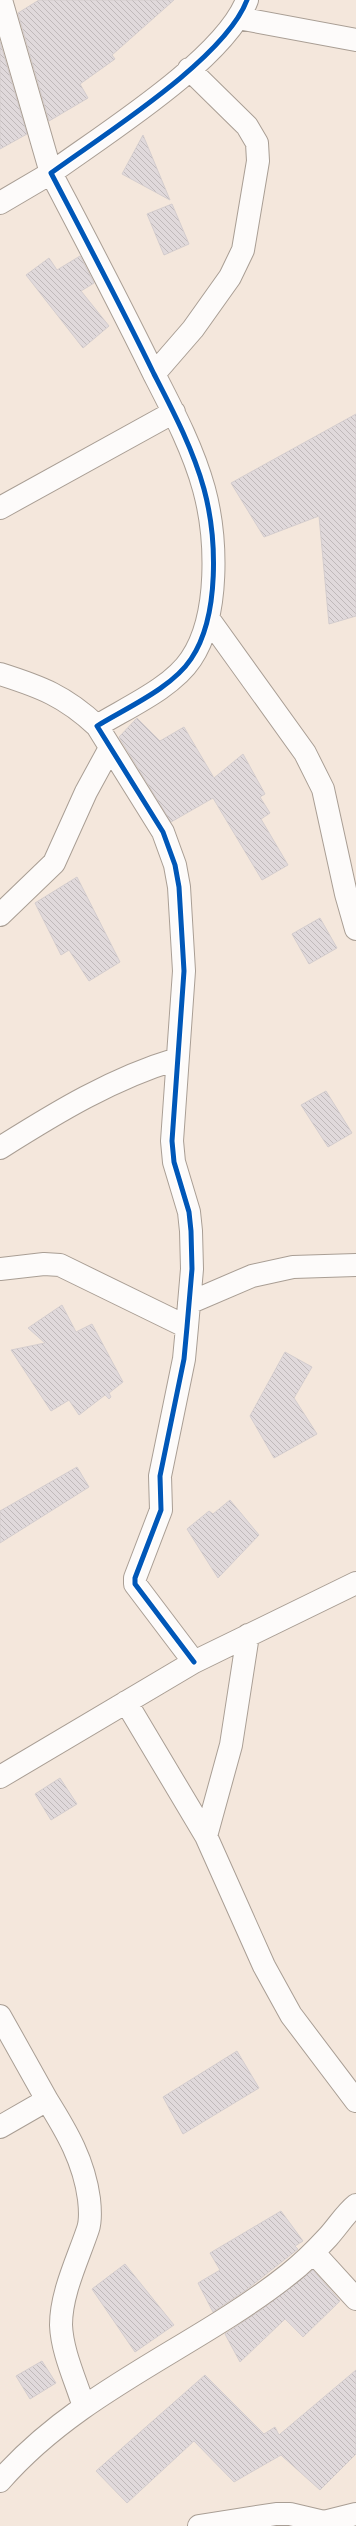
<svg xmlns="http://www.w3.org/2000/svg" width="356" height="2526" viewBox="0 0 356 2526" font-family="Rubik,sans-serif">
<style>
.building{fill:url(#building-back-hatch);stroke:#d4cdce}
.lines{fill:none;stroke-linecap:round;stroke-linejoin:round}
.minor-casing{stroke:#a99e94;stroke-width:24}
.minor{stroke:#fdfbfa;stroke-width:22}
.cycleway-casing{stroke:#fff;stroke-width:8}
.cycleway{stroke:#0057b8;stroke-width:5}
</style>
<defs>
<pattern id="building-back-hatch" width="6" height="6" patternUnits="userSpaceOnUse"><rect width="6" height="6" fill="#e0d9db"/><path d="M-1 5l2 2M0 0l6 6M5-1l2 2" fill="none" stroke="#c0b9ba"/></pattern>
</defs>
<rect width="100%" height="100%" fill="#f4e7dc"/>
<!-- building -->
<path class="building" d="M39,0h135l-62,55 3,4 -35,25 8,14 -39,23 -31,-108z
M0,42l27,92 -27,15z
M143,135l27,65 -48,-26z
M172,204l17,40 -25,11 -17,-41z
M80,256l14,27 -13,8 28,35 -26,22 -57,-73 23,-17 8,12z
M356,414v202l-27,8 -10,-108 -55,21 -33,-54z
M137,718l23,23 24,-14 30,51 29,-24 22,40 -5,3 10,16 -9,6 27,46 -26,15 -49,-82 -42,24 -52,-85z
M77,877l43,85 -31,19 -20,-31 -8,5 -26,-52z
M320,918l17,30 -28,16 -17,-30z
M326,1091l26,42 -24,14 -27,-42z
M62,1305l14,27 16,-8 31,58 -14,11 2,4 -2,2 -4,-4 -26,20 -10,-15 -18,11 -40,-61 34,-7 -17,-15z
M285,1352l27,15 -18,31 23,36 -43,24 -24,-42z
M77,1467l12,20 -89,56v-32z
M230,1500l29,35 -41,43 -31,-49 22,-18 4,3z
M60,1778l17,26 -26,16 -16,-26z
M237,2051l22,37 -76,46 -20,-37z
M281,2211l22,30 -8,5 3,3 -52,41 -33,22 -15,-29 22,-13 -10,-17z
M125,2264l49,61 -39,27 -43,-63z
M313,2270l27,31 -37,36 -18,-18 -45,43 -15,-28 36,-24z
M42,2361l14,22 -26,16 -14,-23z
M356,2370v84l-36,36 -39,-35 -47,27 -40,-41 -67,62 -31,-32 109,-96 59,59 11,-7 4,8z"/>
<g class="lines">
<!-- minor casing -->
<g class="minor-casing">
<path id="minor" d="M238,18l118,22
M0,203l51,-30 -50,-173
M154,374l39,-45 37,-52 13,-27 15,-89 -1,-18 -10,-17 -58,-57
M0,508l174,-96
M208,618l97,135 18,36 23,105 10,35
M0,674c41,13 65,22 97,52
M0,915l54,-52 32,-71 24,-44
M0,1148c57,-36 113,-70 177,-89
M0,1269l44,-5 16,1 127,62
M189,1303l63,-27 41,-9 63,-2
M194,1662l-59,-78v-6l26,-68 -1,-34 24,-117 3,-32 5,-58 -1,-38 -2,-19 -15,-50 -2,-21 12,-170 -5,-84 -4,-22 -12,-33 -66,-106c29,-18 75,-38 94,-67 29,-43 26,-122 13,-170 -11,-40 -31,-78 -50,-115 -33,-68 -68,-134 -103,-201 52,-38 174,-114 196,-173
M126,1702l80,134 58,130 27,49 65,86
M0,1777l194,-115 162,-79
M206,1836l25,-91 17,-110
M0,2016l47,84 -47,27
M47,2100c20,32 37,61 42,99 1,9 2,21 -1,30 -10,30 -27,64 -27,96 1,27 15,56 23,82
M314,2253l42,46
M0,2481c79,-91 196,-133 289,-207 14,-11 27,-24 39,-37 10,-11 17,-23 28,-32
M199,2526l77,-12h14l34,8 32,-8"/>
</g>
<!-- minor -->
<use href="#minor" class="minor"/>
<!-- cycleway casing -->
<g class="cycleway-casing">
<path id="cycleway" d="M194,1662l-59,-78v-6l26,-68 -1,-34 24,-117 3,-32 5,-58 -1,-38 -2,-19 -15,-50 -2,-21 12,-170 -5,-84 -4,-22 -12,-33 -66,-106c29,-18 75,-38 94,-67 29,-43 26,-122 13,-170 -11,-40 -31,-78 -50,-115 -33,-68 -68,-134 -103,-201 52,-38 174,-114 196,-173"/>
</g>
<!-- cycleway -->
<use href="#cycleway" class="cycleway"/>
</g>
</svg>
